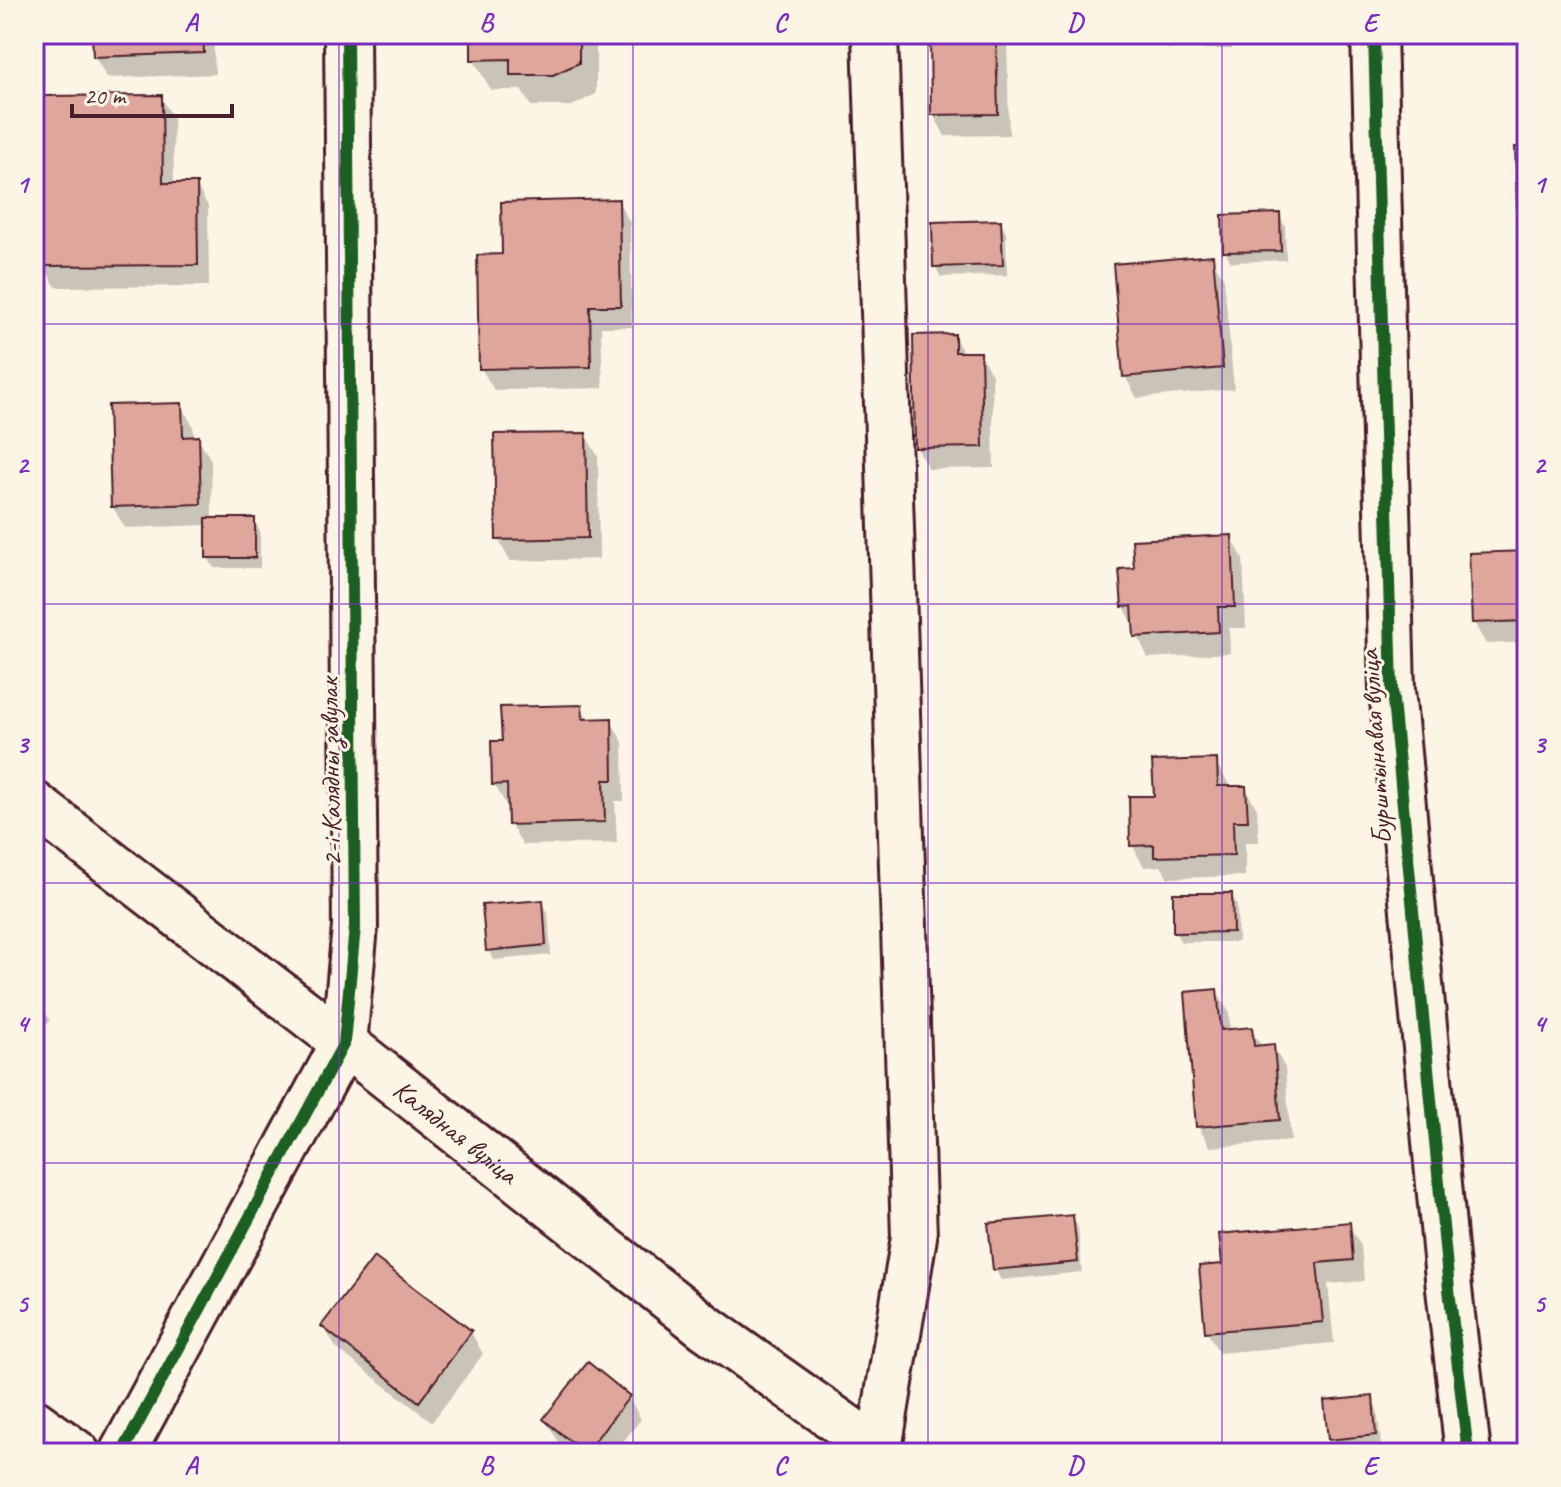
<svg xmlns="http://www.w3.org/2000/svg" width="1561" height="1487" viewBox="0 0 1561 1487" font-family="Caveat,sans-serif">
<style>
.shadow{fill:#0003}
.building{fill:#dfa69b;stroke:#4a1f2b;stroke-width:2}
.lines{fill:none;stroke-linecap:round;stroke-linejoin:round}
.minor-casing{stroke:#4a1f2b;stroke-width:50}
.minor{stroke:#fcf5e5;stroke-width:44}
.cycleway-casing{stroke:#fcf5e5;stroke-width:17}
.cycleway{stroke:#1b5e20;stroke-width:12}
.grid{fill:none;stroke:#7b2cbf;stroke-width:2;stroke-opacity:0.55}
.labels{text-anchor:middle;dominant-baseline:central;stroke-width:6;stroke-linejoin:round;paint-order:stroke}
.street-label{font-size:28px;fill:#4a1f2b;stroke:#fcf5e5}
.neatline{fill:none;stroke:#7b2cbf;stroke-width:3}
.grid-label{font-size:26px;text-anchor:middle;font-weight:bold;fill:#7b2cbf}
</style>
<rect width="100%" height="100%" fill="#fcf5e5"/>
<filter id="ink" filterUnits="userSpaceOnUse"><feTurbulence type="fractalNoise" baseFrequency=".0125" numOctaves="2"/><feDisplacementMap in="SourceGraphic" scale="16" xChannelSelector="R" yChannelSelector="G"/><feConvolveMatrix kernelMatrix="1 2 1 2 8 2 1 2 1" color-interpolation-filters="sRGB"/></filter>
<g filter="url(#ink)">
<!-- shadow -->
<path class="shadow" d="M94,34h119l2,40 -108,4 -12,-21z
M473,34h123v60l-24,12h-41l-10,-16h-30l-18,-31z
M932,34h75l2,101 -64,1 -12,-22z
M1162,34h69l1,15h-64z
M161,97l12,21 1,67h22l12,21 1,80 -153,1 -13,-21v-54l-9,-12v-56z
M1527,149v97l-7,-12z
M618,201l12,22 2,104h-31l2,61 -109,2 -13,-22z
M1279,215l6,11 1,34 -55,2 -6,-11z
M1000,222l6,11 1,42 -66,2 -6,-11z
M1211,257l13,22 10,110 -97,9 -12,-22z
M954,336l10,18h16l12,21 2,93 -65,1 -12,-21z
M181,405l12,21 1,12h4l13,22 1,60h42l6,11v37h-46l-6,-10v-33l-83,3 -12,-21z
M585,435l13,21 1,103 -89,2 -12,-22z
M1231,537l12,21 3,70h-17l1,25 -82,5 -24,-52 12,-36z
M1527,553v89l-41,2 -12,-21z
M581,707l8,14 21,-1 13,22 1,59h-9l2,42 -94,2 -13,-21v-19l-3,1 -13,-22 10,-41z
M1215,761l13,22v5h17l12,21 2,33h-14v34l-77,2 -7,-12 -17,1 -12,-22 24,-47z
M1231,895l6,10 1,37h-57l-6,-10z
M542,902l6,10 3,43 -57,5 -6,-10z
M1216,991l13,21 1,19 21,-2 11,18 11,-1 12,22 6,73 -81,6 -12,-21z
M34,1001l10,9 6,10 -16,19z
M1072,1217l6,10 4,45 -81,8 -6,-11z
M1349,1225l12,21 3,35 -36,3 6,59 -115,10 -12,-21 -6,-64 23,-2z
M375,1259l96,73 12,22 -51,68 -96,-74 -12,-21z
M588,1365l41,33 12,21 -27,34h-41l-15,-12 -13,-22z
M1372,1399l5,10 4,36 -46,5 -6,-11z"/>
<!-- building -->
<path class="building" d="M92,34h111l1,19 -111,4z
M471,34h108v29l-26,12h-43v-16l-39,1z
M930,34h66l2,80 -67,1z
M1160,34h67v5h-67z
M162,95l1,88h34l1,82 -157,1v-66l-7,-5v-54l7,-7 -1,-38z
M1515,147h12v87l-9,1z
M619,199l2,107h-31l1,61 -112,2 -2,-114 25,-1 -1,-52z
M1280,213l1,38 -58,1 -1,-37z
M1001,220l2,45 -70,2 -1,-45z
M1213,255l10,113 -100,9 -10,-113z
M955,334v18h26l2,95 -68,1 -2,-113z
M182,403l1,34 16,-1 2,68 -90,3 -3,-102z
M586,433l2,105 -92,2 -2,-106z
M206,518h49v40h-49z
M1232,535l3,72h-17l1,25 -85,5 -2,-31 -10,1 -3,-38 15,-1 -2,-28z
M1527,551v70l-55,2 -3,-70z
M1519,684h8v23h-8z
M582,705l1,14 29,-1 1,62h-9l1,42 -97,3 -1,-41 -15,1 -1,-44h11l-2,-34z
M1217,759l1,27h28l2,35h-15l1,34 -80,2v-12l-24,1 -1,-50h25l-2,-35z
M1173,893h59l1,39 -60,1z
M543,900l3,45 -60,6 -4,-46z
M1527,915v93l-8,-92z
M1217,989l4,41 31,-3 2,19 20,-2 6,76 -84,7 -11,-135z
M1073,1215l5,47 -85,8 -5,-47z
M1350,1222l3,38 -36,3 6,59 -118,10 -6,-66 23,-2 -3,-30z
M374,1257l98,74 -53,71 -98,-76z
M588,1362l42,34 -45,57 -42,-34z
M1373,1396l3,39 -48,5 -4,-39z"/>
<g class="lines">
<!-- minor casing -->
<g class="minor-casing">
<g id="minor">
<path d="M875,34l39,1203 -35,212"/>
<path d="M1374,34l18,656 57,599 19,164"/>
<path id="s1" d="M34,804l310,239 361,284 178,126"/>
<path d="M34,1422l43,31"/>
<path d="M122,1453l222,-410 11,-116 -8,-893"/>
</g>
</g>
<!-- minor -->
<use href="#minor" class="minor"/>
<!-- cycleway casing -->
<g class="cycleway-casing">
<path id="cycleway" d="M1374,34l18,656 57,599 19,164
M122,1453l222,-410 11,-116 -8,-893"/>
</g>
<!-- cycleway -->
<use href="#cycleway" class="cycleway"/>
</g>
</g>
<!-- grid -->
<path class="grid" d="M339,34v1419M633,34v1419M928,34v1419M1222,34v1419M34,324h1493M34,604h1493M34,883h1493M34,1163h1493"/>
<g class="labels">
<!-- street labels -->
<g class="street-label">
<text transform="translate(1375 747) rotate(-94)">Бурштынавая вуліца</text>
<text transform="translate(330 772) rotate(-91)">2-і Калядны завулак</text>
<text stroke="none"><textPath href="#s1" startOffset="534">Калядная вуліца</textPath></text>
</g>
</g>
<!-- margin -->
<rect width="1561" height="1487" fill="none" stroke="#fcf5e5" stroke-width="88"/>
<!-- scale -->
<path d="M72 104v12h160v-12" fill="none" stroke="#4a1f2b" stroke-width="4"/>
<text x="84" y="104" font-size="24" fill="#4a1f2b" stroke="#fcf5e5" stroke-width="6" paint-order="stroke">20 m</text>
<rect x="44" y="44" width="1473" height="1399" class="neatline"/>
<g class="grid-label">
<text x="191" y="31">A</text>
<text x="486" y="31">B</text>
<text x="780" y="31">C</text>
<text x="1075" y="31">D</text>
<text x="1370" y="31">E</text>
<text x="22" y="193">1</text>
<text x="1539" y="193">1</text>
<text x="22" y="473">2</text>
<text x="1539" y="473">2</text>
<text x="22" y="753">3</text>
<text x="1539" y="753">3</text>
<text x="22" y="1032">4</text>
<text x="1539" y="1032">4</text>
<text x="22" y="1312">5</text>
<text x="1539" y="1312">5</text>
<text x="191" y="1474">A</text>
<text x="486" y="1474">B</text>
<text x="780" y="1474">C</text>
<text x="1075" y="1474">D</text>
<text x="1370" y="1474">E</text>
</g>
</svg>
